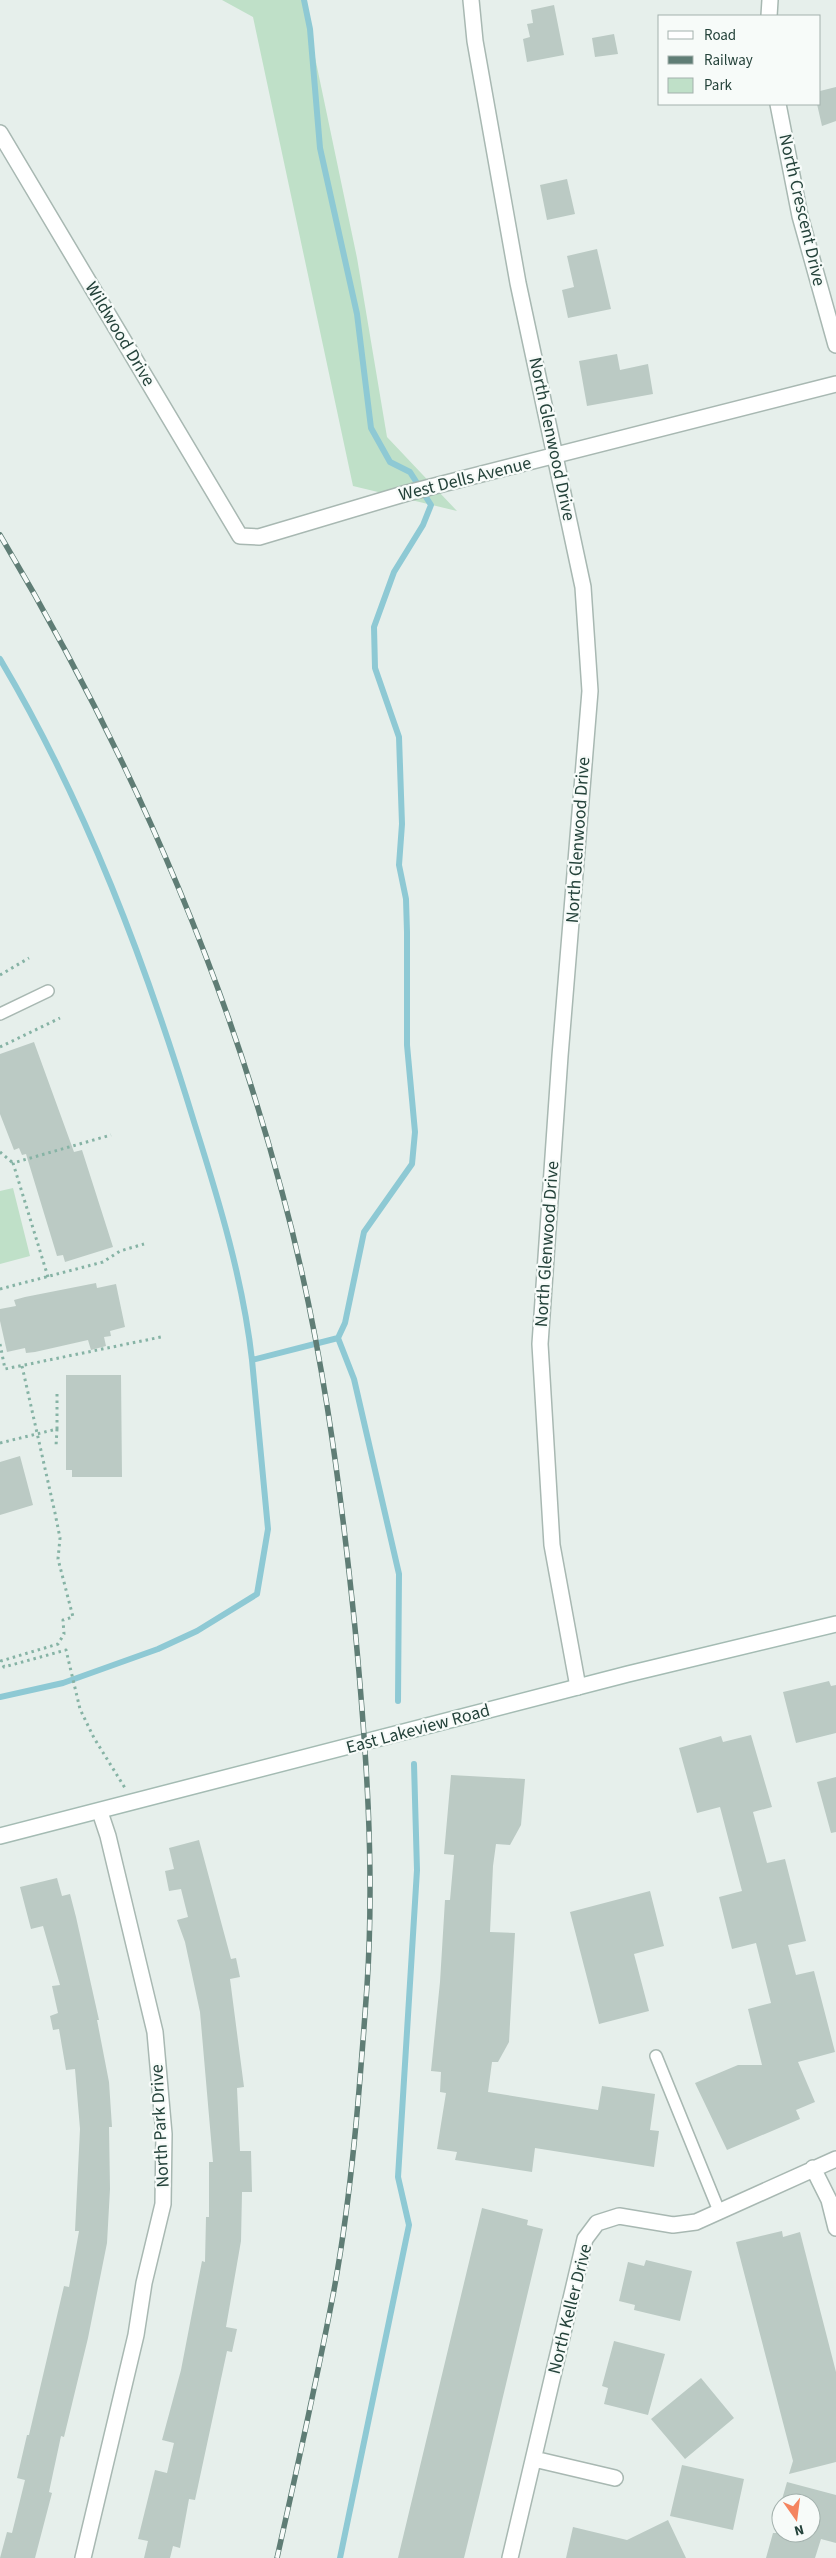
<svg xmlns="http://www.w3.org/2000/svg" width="836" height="2558" viewBox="0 0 836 2558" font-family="'Source Sans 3',sans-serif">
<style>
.green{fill:#bfe0c8}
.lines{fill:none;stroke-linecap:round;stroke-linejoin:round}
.stream{stroke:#8ec9d4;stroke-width:6}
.building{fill:#bbcac4}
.lane-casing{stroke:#a8b8b2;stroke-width:14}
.street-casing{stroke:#a8b8b2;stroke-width:18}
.secondary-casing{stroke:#a4bbb3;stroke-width:18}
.path{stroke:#86b3a5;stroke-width:3;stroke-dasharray:2.5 4;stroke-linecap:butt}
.lane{stroke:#fff;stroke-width:11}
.street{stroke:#fff;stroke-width:15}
.secondary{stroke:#fff;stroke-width:15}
.rail-casing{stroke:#5f7d75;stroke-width:5.5}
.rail{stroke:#f7fbf9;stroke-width:4;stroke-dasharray:11;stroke-linecap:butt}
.labels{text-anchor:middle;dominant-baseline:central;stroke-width:4.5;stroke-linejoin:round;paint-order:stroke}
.street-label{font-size:18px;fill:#24423a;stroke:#f7fbf9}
</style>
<rect width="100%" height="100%" fill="#e6efeb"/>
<!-- green -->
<path class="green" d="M222,0h81l54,258 30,179 70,74 -104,-25 -100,-469z
M13,1188l17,68 -30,8v-73z"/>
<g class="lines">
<!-- stream -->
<path class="stream" d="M304,0l6,29 10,119 37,166 14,114 19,34 20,10 21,33 -8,20 -29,47 -20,55 1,41 24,69 3,87 -3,41 7,34 1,33v113l8,87 -3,32 -48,68 -19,91 -7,15 16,41 45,195 -1,127
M0,659c86,145 146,305 195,466 24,76 48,155 57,235
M0,1697l63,-14 95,-34 39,-18 60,-37 11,-65 -16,-169 86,-22
M340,2558l69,-333 -11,-48 19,-307 -3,-106"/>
</g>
<!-- building -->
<path class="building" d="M554,5l10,50 -37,7 -4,-23 7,-2 -3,-13 6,-1 -2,-13z
M614,34l4,20 -23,3 -3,-19z
M836,87v34l-14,5 -5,-22h3v-13z
M567,179l8,35 -28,6 -7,-35z
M597,249l14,60 -43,9 -6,-28 12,-3 -7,-31z
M617,354l3,16 28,-6 5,30 -66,12 -8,-45z
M34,1042l40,110 8,-2 31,97 -48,15 -2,-7 -6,1 -31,-102 -4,1 -3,-7 -5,2 -14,-36v-60z
M96,1283l1,5 19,-4 9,43 -15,4 1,5 -7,1 2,9 -15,4 -3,-10 -53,12 -9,1 -1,-5 -18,4 -7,-31v-12l16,-3 -2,-6 11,-3z
M66,1375h55l1,102h-50v-7h-6z
M20,1456l13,49 -33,10v-53z
M829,1681l2,5 5,-1v48l-40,10 -13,-51z
M751,1735l21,72 -19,5 14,51 18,-4 21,82 -18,4 8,30 18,-4 21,81 -37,10 17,40 -19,8 4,9 -73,31 -32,-67 43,-18h24l-14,-56 23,-6 -15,-60 -24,6 -13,-52 23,-6 -22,-84 -23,6 -18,-65 42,-12 2,6z
M451,1775l74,4 -4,46 -11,20 -14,-1 -3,22 -3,66 25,1 -6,109 -11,20h-6l-4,30 110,18 4,-24 53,8 -5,36 9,1 -5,36 -119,-19 -3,24 -77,-12 2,-8 -20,-3 9,-56 -6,-1 1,-20 -10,-1 9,-89 5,-82h5l4,-45 -10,-1z
M836,1777v55l-5,1 -14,-51z
M199,1840l32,119 5,-1 4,19 -10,2 14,108 -7,1 3,63h11l1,41h-10l-1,49 -15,86 11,2 -5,23 -5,-1 -32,149 -6,-1 -9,49 -7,-2 -3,12h-26l4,-17 -10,-2 17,-69 12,3 7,-30 -12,-3 19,-70 21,-109 3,1 1,-45h3v-55h4l-13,-150 -15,-70 -8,-22 11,-3 -7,-28 -12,2 -4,-20 9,-2 -5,-21z
M57,1878l5,18 8,-2 6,23 23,103h-2l12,62 3,45h-3l1,62 -3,54 -19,95 -24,99 -3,-1 -12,56 3,1 -17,65h-35l7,-26 5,1 13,-53 -8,-2 10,-43h2l35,-149 5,1 10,-56h-4l5,-102 -5,-60 -9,1 -7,-41 -6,1 -3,-14 8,-3 -6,-27 8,-1 -17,-59 -12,3 -11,-42z
M650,1891l14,55 -30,8 15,57 -50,13 -29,-112z
M482,2208l46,12 -1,5 16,4 -63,264 -16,65h-66z
M782,2231l1,6 17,-5 36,140v90l-47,12 4,-13 -57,-219z
M646,2260l46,11 -12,50 -46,-11 1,-5 -16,-4 9,-39 16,4z
M614,2341l51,13 -17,61 -44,-11 4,-16 -6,-2z
M701,2378l33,40 -49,41 -34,-40z
M682,2465l62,14 -11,51 -63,-14z
M787,2482l49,13v48l-15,-4 -6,19h-49l7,-25h38v-30h-30z
M668,2520l18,38h-120l7,-31 54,13z"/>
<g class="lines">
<!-- lane casing -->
<g class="lane-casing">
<path id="lane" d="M0,1014l48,-23
M656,2056l63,155"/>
</g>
<!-- street casing -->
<g class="street-casing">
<path id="street" d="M471,0l4,41 43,242 65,304 7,104 -30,365 -20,288 12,201 26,142
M769,16l1,-16
M778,104l22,112 36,129
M0,133l240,403 19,1 148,-44 429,-109
M813,2168l16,32 7,28
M534,2459l81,19
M83,2558l53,-223 8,-52 19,-79 1,-70 -9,-102 -47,-196 -8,-24
M510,2558l75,-319 12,-16 22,-7 54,9 23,-3 140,-63"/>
</g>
<!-- secondary casing -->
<g class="secondary-casing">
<path id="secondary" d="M0,1836l628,-162 208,-50"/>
</g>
<!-- path -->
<path class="path" d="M0,975l29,-17
M0,1047l60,-29
M0,1152l13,11
M48,1277l-35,-114 98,-28
M0,1289l103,-27 17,-11 24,-7
M0,1344l5,25 156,-32
M22,1366l33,147 5,25 -2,21 15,58 -10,3 1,14 -6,10 -57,17 3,6 62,-17 14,59 14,29 31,50
M57,1429v-36
M0,1443l57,-14 -1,17"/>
<!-- lane -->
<use href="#lane" class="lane"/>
<!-- street -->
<use href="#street" class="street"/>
<!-- secondary -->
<use href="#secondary" class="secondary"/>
<!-- rail casing -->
<g class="rail-casing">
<path id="rail" d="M0,535c122,205 221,426 282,657 39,143 58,289 73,436 11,118 20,239 12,358 -7,99 -15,206 -33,304 -17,89 -37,179 -57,268"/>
</g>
<!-- rail -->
<use href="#rail" class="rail"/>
</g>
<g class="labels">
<!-- street labels -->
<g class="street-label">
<text transform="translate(802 210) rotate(77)">North Crescent Drive</text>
<text transform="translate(120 334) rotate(59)">Wildwood Drive</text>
<text transform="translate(552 439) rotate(78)">North Glenwood Drive</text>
<text transform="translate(465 479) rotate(-14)">West Dells Avenue</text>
<text transform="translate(578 840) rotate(-86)">North Glenwood Drive</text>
<text transform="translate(547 1244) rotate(-86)">North Glenwood Drive</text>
<text transform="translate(418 1729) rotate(-15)">East Lakeview Road</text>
<text transform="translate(160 2126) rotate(-93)">North Park Drive</text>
<text transform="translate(570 2309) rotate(-76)">North Keller Drive</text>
</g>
</g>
<!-- legend -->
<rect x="658" y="15" width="162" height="90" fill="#f7fbf9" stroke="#a3b1ad"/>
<rect x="668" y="31" width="25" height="8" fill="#ffffff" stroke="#a3b1ad"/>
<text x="704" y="40" font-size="15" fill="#24423a">Road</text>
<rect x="668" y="56" width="25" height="8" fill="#5f7d75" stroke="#a3b1ad"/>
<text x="704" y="65" font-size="15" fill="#24423a">Railway</text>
<rect x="668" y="78" width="25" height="15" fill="#bfe0c8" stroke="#a3b1ad"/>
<text x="704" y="90" font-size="15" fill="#24423a">Park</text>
<!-- north arrow -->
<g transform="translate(796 2518) rotate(166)"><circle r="24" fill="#f7fbf9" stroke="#a3b1ad"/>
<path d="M0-4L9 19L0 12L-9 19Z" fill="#f4845f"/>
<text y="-8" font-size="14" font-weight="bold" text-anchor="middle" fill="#24423a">N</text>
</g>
</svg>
